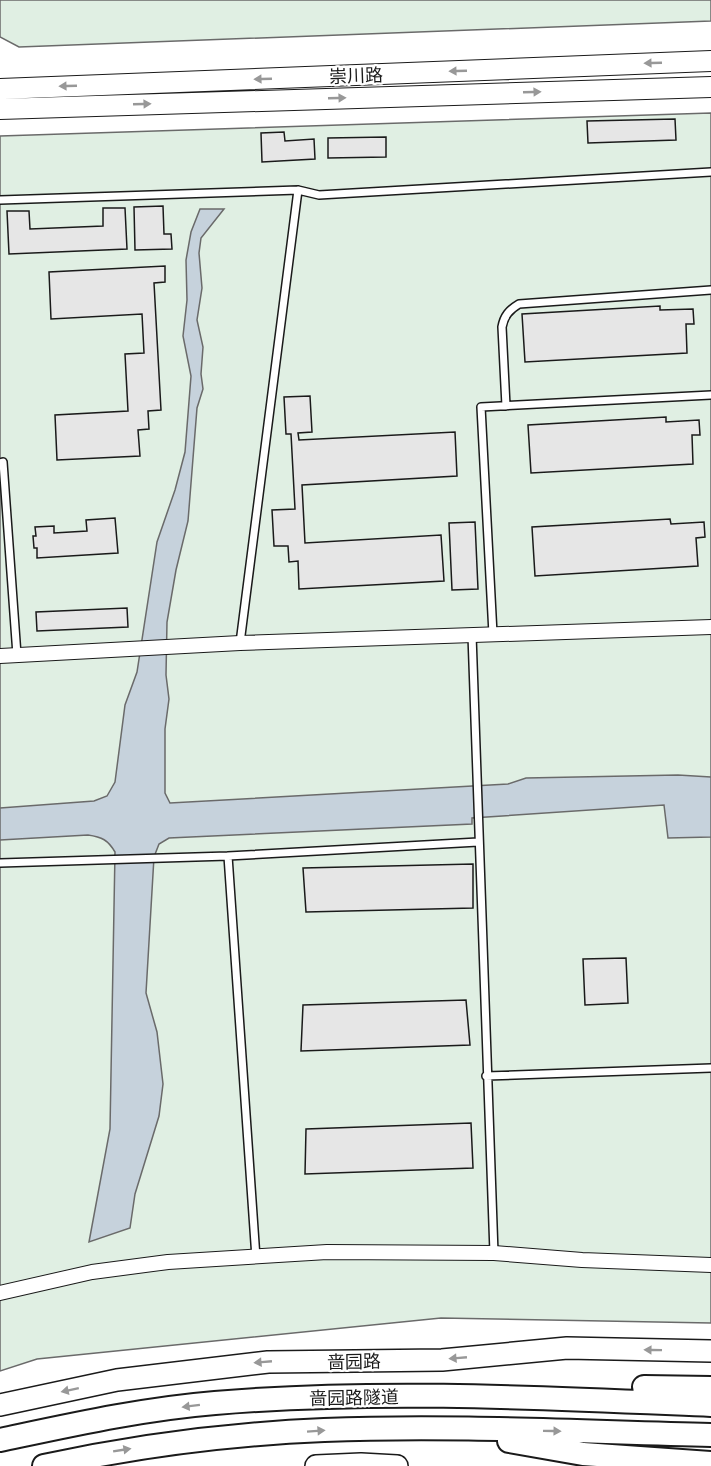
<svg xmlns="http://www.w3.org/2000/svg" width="711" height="1466" viewBox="0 0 711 1466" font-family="'Open Sans','Noto Sans SC',sans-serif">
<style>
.green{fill:#e0efe3;stroke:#6a6a6a;stroke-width:1.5}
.water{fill:#c6d2dc;stroke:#6a6a6a;stroke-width:1.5}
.building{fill:#e6e6e6;stroke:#1a1a1a;stroke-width:1.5}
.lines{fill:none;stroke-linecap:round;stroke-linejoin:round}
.service-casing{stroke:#1a1a1a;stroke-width:10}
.minor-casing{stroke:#1a1a1a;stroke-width:16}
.secondary-casing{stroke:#1a1a1a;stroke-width:22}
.primary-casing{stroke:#1a1a1a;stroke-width:24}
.trunk-casing{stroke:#1a1a1a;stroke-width:26}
.service{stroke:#fff;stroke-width:7}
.minor{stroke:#fff;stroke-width:14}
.secondary{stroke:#fff;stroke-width:20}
.primary{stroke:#fff;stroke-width:21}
.trunk{stroke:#fff;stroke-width:22}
.oneway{fill:#989898}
.labels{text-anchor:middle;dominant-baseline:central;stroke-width:4.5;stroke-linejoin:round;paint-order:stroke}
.street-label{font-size:18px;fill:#1a1a1a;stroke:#fff}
</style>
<rect width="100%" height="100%" fill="#fff"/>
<!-- green -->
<path class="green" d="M0,0h711v21l-692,26 -19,-10z
M711,113v1210l-270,-5 -404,41 -37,12v-1235z"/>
<!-- water -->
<path class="water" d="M200,209h24l-23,29 -2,15 3,35 -5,32 6,27 -2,27 2,15 -6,19 -9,113 -12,49 -9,52 -1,53 3,24 -4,30v64l5,10 338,-19 18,-6 152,-3 33,2v60l-43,1 -4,-33 -192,13v6l-303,14 -10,6 -5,13 -8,136 11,39 6,52 -4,32 -24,78 -5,34 -41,14 21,-113 5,-277c-7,-12 -13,-15 -27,-17l-88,5v-32l94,-7 13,-5 8,-14 10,-77 12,-33 20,-130 18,-52 10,-38 6,-76 -8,-40 4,-36 -1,-40 5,-28z"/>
<!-- building -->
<path class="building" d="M675,119l1,21 -88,3 -1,-22z
M284,132l1,9 29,-2 1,20 -53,3 -1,-29z
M386,137v20l-58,1v-20z
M163,206l1,28h7l1,15 -37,1 -1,-43z
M103,208h22l2,41 -118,5 -2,-43h22l1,18 73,-3z
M165,266v16l-11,1 7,127 -13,1 1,18 -11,1 2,26 -83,4 -2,-45 73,-4 -3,-57 19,-1 -2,-39 -91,5 -2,-47z
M660,306v4l33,-1 1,15h-8l1,29 -162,9 -3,-48z
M310,396l2,36 -14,1 1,7 156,-8 2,44 -155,9 3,58 136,-8 3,46 -145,8 -1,-28 -9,1 -1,-16h-14l-2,-36 23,-1 -4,-75h-5l-2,-37z
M666,417v5l33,-2 1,15h-8l1,29 -162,9 -3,-48z
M115,518l3,35 -81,5v-10h-3l-1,-12h3l-1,-9 19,-1v7l33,-2 -1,-11z
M670,519l1,5 33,-2 1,15 -9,1 2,28 -163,10 -3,-49z
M475,522l3,67 -26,1 -3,-67z
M127,608l1,19 -91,4 -1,-19z
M473,864v44l-167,4 -3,-44z
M626,958l2,45 -43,2 -2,-46z
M466,1000l4,45 -169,6 2,-46z
M471,1123l2,45 -168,6 1,-45z"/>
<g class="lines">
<!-- service casing -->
<g class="service-casing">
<path id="service" d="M0,200l298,-10 21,5 392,-23
M506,406l-4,-79c2,-11 7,-17 17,-23l192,-14
M0,463l3,-1 14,193
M493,634l-12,-227 230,-12
M472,635l22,618
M240,643l58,-453
M228,856l28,402
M0,863l228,-7 250,-14
M486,1076l225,-8"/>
</g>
<!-- minor casing -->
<g class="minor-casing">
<path id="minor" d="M0,656l240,-13 471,-16
M0,1293l92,-21 76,-10 159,-10 167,1 88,7 129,5"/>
</g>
<!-- secondary casing -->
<g class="secondary-casing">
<path id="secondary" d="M0,89l711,-28
M0,109l711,-22"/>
</g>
<!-- primary casing -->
<g class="primary-casing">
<path id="primary" d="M0,1405l117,-25 151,-18 174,-2 125,-12 144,3
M316,1466l45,-2 36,2"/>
</g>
<!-- trunk casing -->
<g class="trunk-casing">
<path id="trunk" d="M644,1387l67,1
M0,1440c71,-15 142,-31 215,-37 165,-14 331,-5 496,2
M509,1441l74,13 128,9
M44,1466c92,-20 185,-32 280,-36 128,-5 258,2 387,5"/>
</g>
<!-- service -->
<use href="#service" class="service"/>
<!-- minor -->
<use href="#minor" class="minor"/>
<!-- secondary -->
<use href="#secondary" class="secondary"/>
<!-- primary -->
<use href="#primary" class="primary"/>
<!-- trunk -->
<use href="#trunk" class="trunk"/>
</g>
<!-- one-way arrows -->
<defs><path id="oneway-solid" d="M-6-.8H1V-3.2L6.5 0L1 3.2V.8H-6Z" transform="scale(1.5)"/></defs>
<g class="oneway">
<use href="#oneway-solid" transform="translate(653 63) rotate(178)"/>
<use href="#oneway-solid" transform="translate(458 71) rotate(178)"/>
<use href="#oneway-solid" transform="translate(263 79) rotate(178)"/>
<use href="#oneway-solid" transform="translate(68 86) rotate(178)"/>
<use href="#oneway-solid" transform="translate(532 92) rotate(-2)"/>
<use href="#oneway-solid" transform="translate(337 98) rotate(-2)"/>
<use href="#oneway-solid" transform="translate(142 104) rotate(-2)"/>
<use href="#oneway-solid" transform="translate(653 1350) rotate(-179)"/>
<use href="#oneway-solid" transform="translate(458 1358) rotate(175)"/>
<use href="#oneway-solid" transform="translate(263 1362) rotate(175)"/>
<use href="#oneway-solid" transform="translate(70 1390) rotate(168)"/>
<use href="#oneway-solid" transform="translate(191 1406) rotate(173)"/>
<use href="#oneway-solid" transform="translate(316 1431) rotate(-4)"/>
<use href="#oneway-solid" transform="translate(552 1431) rotate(1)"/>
<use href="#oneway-solid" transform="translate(122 1450) rotate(-9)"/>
</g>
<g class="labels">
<!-- street labels -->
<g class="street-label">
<text transform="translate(356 75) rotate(-2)">崇川路</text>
<text transform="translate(354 1361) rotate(-1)">啬园路</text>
<text transform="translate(354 1397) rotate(-1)">啬园路隧道</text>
</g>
</g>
</svg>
